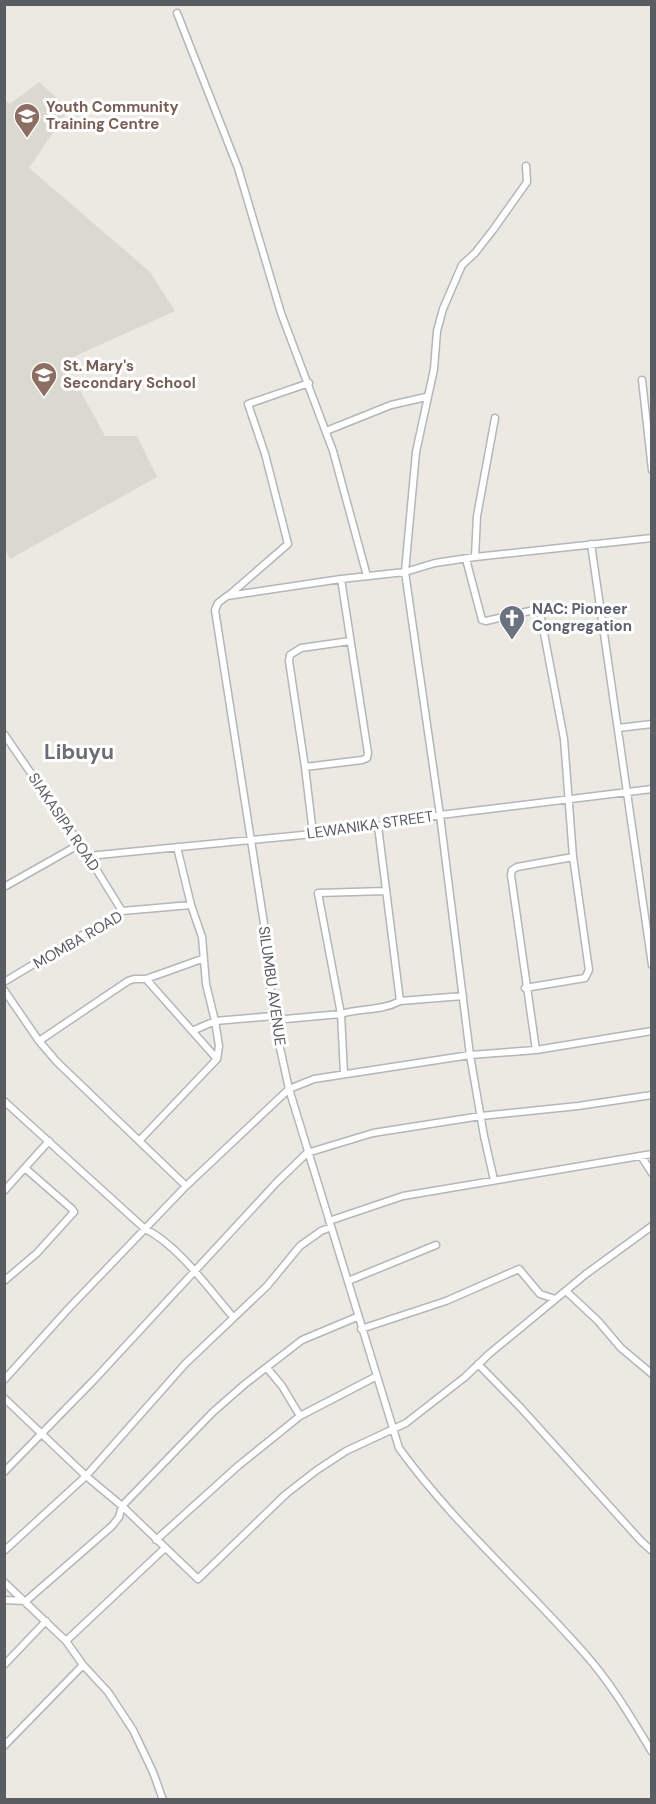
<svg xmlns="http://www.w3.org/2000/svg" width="656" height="1804" viewBox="0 0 656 1804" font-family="'DM Sans',sans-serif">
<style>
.education{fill:#dad8cf}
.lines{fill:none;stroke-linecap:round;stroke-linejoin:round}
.street-casing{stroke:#b3b6ba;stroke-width:9}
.street{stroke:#fff;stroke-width:6}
.labels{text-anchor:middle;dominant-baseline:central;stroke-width:6;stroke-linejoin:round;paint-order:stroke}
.education-label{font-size:15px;font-weight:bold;fill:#785e54;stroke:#fff;text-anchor:start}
.worship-label{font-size:15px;font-weight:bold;fill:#5b616d;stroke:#fff;text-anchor:start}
.street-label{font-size:15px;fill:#595c60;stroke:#fff}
.district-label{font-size:21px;font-weight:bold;fill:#6b6e72;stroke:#fff}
</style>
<rect width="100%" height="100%" fill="#ebe9e1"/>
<!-- education -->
<path class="education" d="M39,82l30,27 -40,59 121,104 25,39 -111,50 41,75h32l20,41 -147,82 -6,-11 1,-448 5,4z"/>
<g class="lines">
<!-- street casing -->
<g class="street-casing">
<path id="street" d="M177,13l61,155 43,145 52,138 34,125
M642,380l10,90
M326,431l65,-26 35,-8
M652,538l-177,19 -40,6 -30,9 -64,7 -114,17 -9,7 -3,7 50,320 8,86 16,73 110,359c54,75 125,136 186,206 26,29 47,65 67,98
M591,544l61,421
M475,557l2,-41 18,-98
M466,559l16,61 4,1 48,-11 6,2 24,127 9,118 16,113 -4,8 -60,10
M228,596l60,-52 -23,-90 -17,-50 61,-21
M618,728l34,-4
M4,734l84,122 34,55
M305,767l-16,-106 1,-6 11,-7 49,-7
M378,826l22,175 63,-5
M313,834l-8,-67 57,-7 5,-2 1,-5 -27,-174
M88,856l225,-22 65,-8 62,-11 212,-26
M4,887l76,-43
M386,891l-68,2 23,121c19,-6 41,-3 59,-13
M146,979l71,80
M4,982l118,-71 69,-6
M4,990l35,51 18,21 129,124
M274,1020l67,-6 3,60
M192,1031l23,-10 58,-5
M39,1041l89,-60 6,-2h12l56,-20
M536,1050l-25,-175 1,-5 5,-3 56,-10
M4,1101l141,128c32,15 64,60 88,88
M139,1141l78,-82 2,-13 -4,-25 -9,-37 -4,-47 -11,-32 -14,-58
M641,1156l11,17
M494,1180l-10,-44 -14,-81 -30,-240 -35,-243 11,-120 18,-83 3,-38 6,-22 19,-44 13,-12 18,-23 34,-48 -1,-16
M4,1191l45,-50
M329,1221l74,-25 249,-42
M4,1281l33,-28 37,-41 -2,-3 -46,-40
M348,1281l88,-36
M566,1291l32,30 23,27 31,26
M361,1329l85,-28 73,-32 21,25 15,5
M478,1364l42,43 121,134 11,10
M4,1380l65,-72 117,-122 103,-97 25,-10 156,-24 66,-5 116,-19
M4,1398l82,78 36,30 76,73 88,-85 31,-24 29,-19 60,-28 59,-46 24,-23 97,-80 66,-48
M300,1416l77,-40
M4,1472l90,-92 183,-198 30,-29 66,-20 108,-17 97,-10 74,-11
M156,1540l82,-74 62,-50 -18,-30 -15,-18
M4,1551l82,-75 99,-112 82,-78 33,-40 21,-15 10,-4
M4,1582l62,59 17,24 25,27 25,38 20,42 10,28
M4,1600l22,1 86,-75 7,-9 3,-11 91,-94 32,-28 57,-44 55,-23
M66,1641l99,-93
M4,1665l42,-44
M4,1746l79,-81"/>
</g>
<!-- street -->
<use href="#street" class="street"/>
</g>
<!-- icons -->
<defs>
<g id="school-pin" transform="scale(1.35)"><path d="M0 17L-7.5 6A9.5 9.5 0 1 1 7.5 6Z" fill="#8d6e63" stroke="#fff"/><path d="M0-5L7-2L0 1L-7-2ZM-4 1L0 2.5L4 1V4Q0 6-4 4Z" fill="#fff"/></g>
<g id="church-pin" transform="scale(1.35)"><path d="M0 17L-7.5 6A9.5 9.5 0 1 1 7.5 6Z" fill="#6b7280" stroke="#fff"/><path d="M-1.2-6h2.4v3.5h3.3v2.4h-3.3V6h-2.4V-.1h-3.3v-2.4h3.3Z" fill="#fff"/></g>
</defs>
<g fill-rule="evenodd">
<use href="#school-pin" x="27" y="116"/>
<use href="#school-pin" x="44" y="375"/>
<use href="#church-pin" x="512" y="618"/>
</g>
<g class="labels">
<!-- education labels -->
<g class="education-label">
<text x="46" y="107">Youth Community<tspan x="46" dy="17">Training Centre</tspan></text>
<text x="63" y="366">St. Mary's<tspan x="63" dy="17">Secondary School</tspan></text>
</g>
<!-- worship labels -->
<g class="worship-label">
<text x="532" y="609">NAC: Pioneer<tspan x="532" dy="17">Congregation</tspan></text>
</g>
<!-- street labels -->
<g class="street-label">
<text transform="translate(64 822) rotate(56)">SIAKASIPA ROAD</text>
<text transform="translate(370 825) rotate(-8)">LEWANIKA STREET</text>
<text transform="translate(78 940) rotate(-30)">MOMBA ROAD</text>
<text transform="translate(272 986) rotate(82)">SILUMBU AVENUE</text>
</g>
<!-- district labels -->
<g class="district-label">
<text x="79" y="752">Libuyu</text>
</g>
</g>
<!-- border -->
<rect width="656" height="1804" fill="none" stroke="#595c60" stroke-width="12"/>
</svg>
